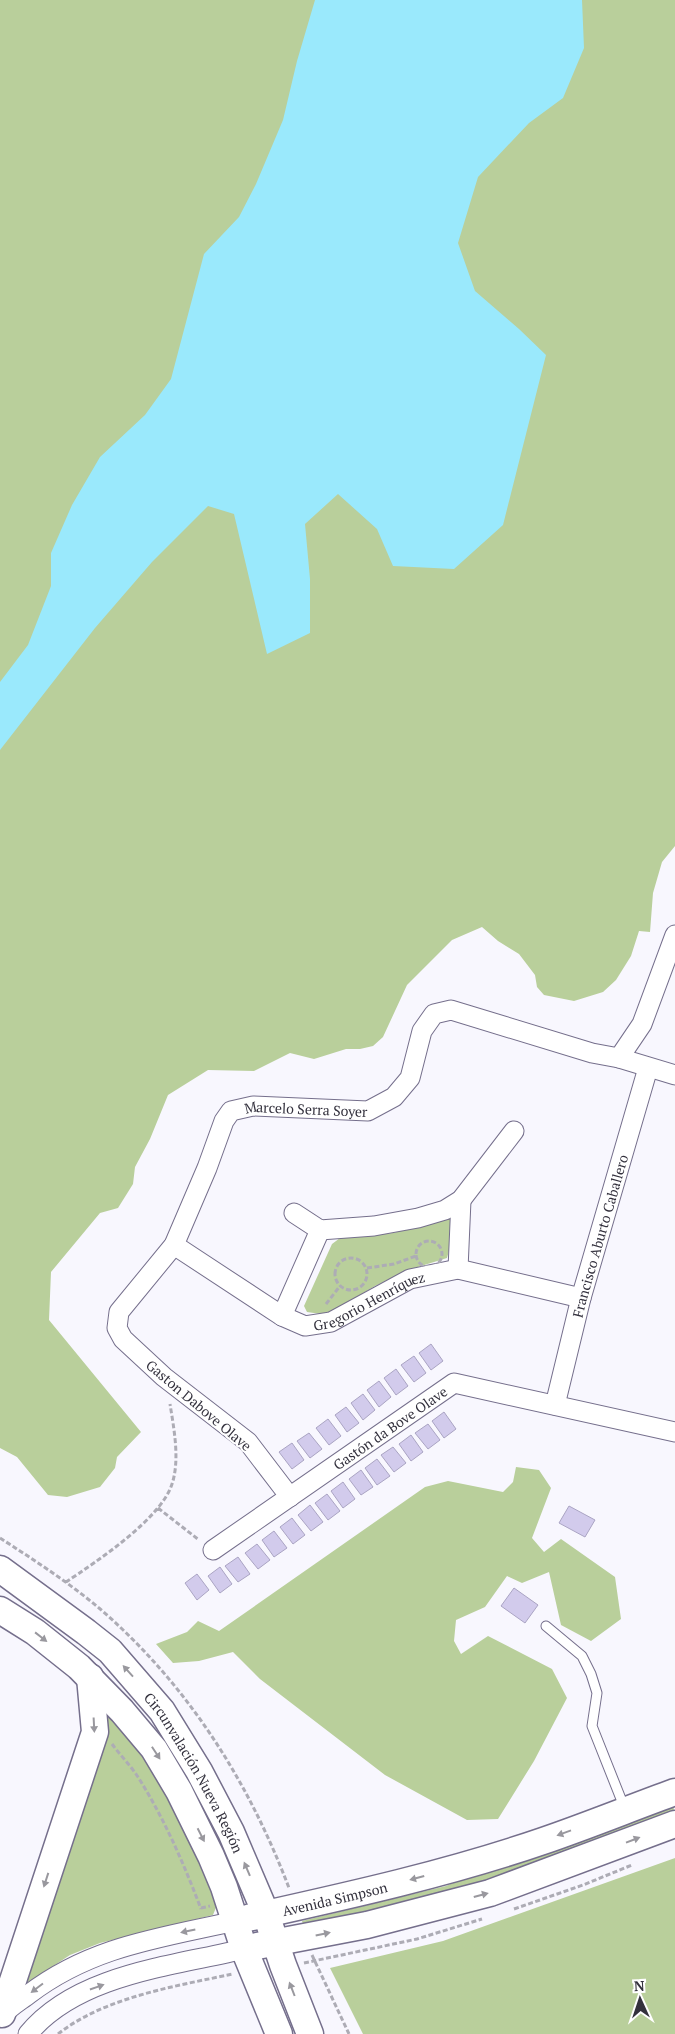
<svg xmlns="http://www.w3.org/2000/svg" width="675" height="2034" viewBox="0 0 675 2034" font-family="'PT Serif',serif">
<style>
.green{fill:#b9cf9b}
.water{fill:#9ae9fc}
.building{fill:#d2cbec;stroke:#aaa4c3}
.lines{fill:none;stroke-linecap:round;stroke-linejoin:round}
.service-casing{stroke:#756f8c;stroke-width:11}
.minor-casing{stroke:#756f8c;stroke-width:21}
.secondary-casing{stroke:#756f8c;stroke-width:29}
.path{stroke:#adacb5;stroke-width:3;stroke-dasharray:5 2.5;stroke-linecap:butt}
.service{stroke:#fff;stroke-width:9}
.minor{stroke:#fff;stroke-width:19}
.secondary{stroke:#fff;stroke-width:26}
.oneway{fill:#99989e}
.labels{text-anchor:middle;dominant-baseline:central;stroke-width:4;stroke-linejoin:round;paint-order:stroke}
.street-label{font-size:14px;fill:#33313d;stroke:#fff}
</style>
<rect width="100%" height="100%" fill="#f8f7fe"/>
<!-- green -->
<path class="green" d="M0,0h675v846l-13,16 -9,31 -3,39 -11,-1 -8,25 -15,24 -13,12 -29,9 -30,-6 -7,-8 -2,-12 -16,-21 -21,-13 -16,-14 -30,13 -45,45 -24,52 -10,9 -13,3h-14l-32,10 -24,-6 -36,18 -46,-1 -40,25 -18,44 -15,28 -2,17 -15,24 -18,5 -49,59 -2,48 92,112 -24,25 -2,11 -15,19 -33,10 -19,-2 -31,-38 -17,-9z
M451,1215l6,7 -10,36 -39,12 -33,16 -42,25 -12,3 -14,-2 -3,-6 28,-62 12,-9h30l19,-2 41,-11z
M516,1467l23,3 12,18 -19,50 12,14 17,-13 54,38 6,42 -30,22 -30,-16 -12,-53 -27,11 -15,-7 -22,31 -29,13 -2,21 7,13 27,-18 64,33 15,29 -33,63 -36,58 -31,1 -82,-45 -125,-96 -27,-27 -34,9 -26,2 -17,-19 31,-12 11,-11 21,10 206,-144 23,-6 55,11 10,-10z
M104,1705l46,54 32,59 35,87 -4,10 -113,28 -30,12 -47,31z
M672,1805l2,4 -2,5 -219,80 -148,36 -3,-9 144,-35 62,-27z
M675,1858v176h-312l-33,-66 113,-27z"/>
<!-- water -->
<path class="water" d="M315,0h267l2,48 -21,50 -34,25 -51,54 -20,66 17,48 44,38 27,26 -43,170 -49,44 -61,-3 -16,-37 -39,-35 -33,30 5,55v54l-43,21 -33,-140 -26,-8 -56,56 -57,66 -95,122v-68l28,-37 23,-59v-33l21,-48 28,-48 45,-42 26,-36 33,-125 35,-37 17,-33 27,-64 14,-59z"/>
<!-- building -->
<path class="building" d="M431,1344l12,17 -12,9 -12,-17z
M414,1356l12,17 -12,9 -13,-17z
M396,1369l12,17 -12,9 -12,-17z
M379,1381l12,16 -12,10 -12,-17z
M363,1394l12,16 -12,10 -12,-17z
M346,1407l13,16 -12,9 -12,-17z
M444,1412l12,17 -12,9 -12,-17z
M328,1419l13,17 -12,9 -13,-17z
M428,1424l12,16 -12,9 -13,-16z
M309,1433l13,16 -12,9 -13,-17z
M411,1435l12,17 -12,9 -12,-17z
M292,1443l12,17 -12,9 -13,-17z
M393,1447l13,16 -12,9 -13,-17z
M377,1459l13,17 -13,9 -12,-17z
M361,1470l12,17 -12,8 -12,-16z
M343,1482l12,17 -12,9 -12,-17z
M327,1494l13,17 -12,9 -13,-17z
M310,1505l13,17 -12,9 -13,-16z
M569,1506l26,14 -10,17 -26,-14z
M292,1518l13,17 -12,9 -13,-17z
M274,1531l13,17 -13,9 -12,-17z
M257,1544l13,16 -12,9 -13,-16z
M238,1557l12,17 -12,8 -13,-16z
M220,1567l12,17 -12,9 -12,-17z
M197,1574l12,16 -12,10 -12,-17z
M514,1588l24,17 -13,18 -24,-17z"/>
<g class="lines">
<!-- service casing -->
<g class="service-casing">
<path id="service" d="M546,1626l36,30 9,18 6,19 -5,33 33,83"/>
</g>
<!-- minor casing -->
<g class="minor-casing">
<g id="minor">
<path d="M619,1058l56,17"/>
<path d="M294,1213l26,17 54,-4 44,-8 27,-8 16,-10 53,-69"/>
<path id="s1" d="M174,1245l108,71 23,10 26,-4 79,-43 48,-10 123,29"/>
<path d="M458,1269l3,-69"/>
<path d="M282,1316l38,-86"/>
<path id="s2" d="M555,1405l26,-107 67,-230"/>
<path id="s3" d="M290,1497l-42,-55 -84,-65 -41,-38 -6,-11 2,-16 55,-67 33,-77 17,-47 7,-10 22,-5 115,5 26,-14 16,-19 12,-47 12,-17 17,-4 141,43 27,5 23,-34 33,-89"/>
<path id="s4" d="M213,1550l241,-167 221,49"/>
<path d="M2,2016c7,-9 18,-15 27,-22 63,-48 131,-56 206,-73"/>
<path d="M28,2034c49,-60 146,-68 216,-85"/>
</g>
</g>
<!-- secondary casing -->
<g class="secondary-casing">
<g id="secondary">
<path id="s5" d="M0,1569l86,63 24,19 52,60 37,60 32,61 35,82 17,51 27,69"/>
<path d="M0,1610l35,22 44,35 43,44 32,38 25,42 32,65 13,31 20,62 35,85"/>
<path id="s6" d="M248,1918c99,-22 199,-44 295,-77 44,-15 88,-33 132,-49"/>
<path d="M257,1946l110,-21 123,-32 185,-69"/>
<path d="M2,2014l93,-282 -5,-55"/>
</g>
</g>
<!-- path -->
<path class="path" d="M416 1254a13 13 0 1 1 26 0a13 13 0 1 1-26 0Z
M335 1274a16 16 0 1 1 32 0a16 16 0 1 1-32 0Z
M367,1268l27,-4 22,-8
M326,1304l14,-18
M158,1508l41,32
M0,1538c34,22 68,44 99,70 88,76 149,172 190,280
M66,1582c30,-20 95,-63 106,-98 8,-24 2,-55 -2,-80
M112,1744c8,11 19,22 26,33 26,41 46,87 63,132
M201,1908l9,-2
M514,1909l69,-24 49,-20
M312,1955l37,79
M304,1963l113,-24 65,-20
M58,2034c47,-37 118,-48 175,-60"/>
<!-- service -->
<use href="#service" class="service"/>
<!-- minor -->
<use href="#minor" class="minor"/>
<!-- secondary -->
<use href="#secondary" class="secondary"/>
</g>
<!-- one-way arrows -->
<defs><path id="oneway-solid" d="M-6-.8H1V-3.2L6.5 0L1 3.2V.8H-6Z" transform="scale(1.25)"/></defs>
<g class="oneway">
<use href="#oneway-solid" transform="translate(41 1637) rotate(38)"/>
<use href="#oneway-solid" transform="translate(128 1671) rotate(-132)"/>
<use href="#oneway-solid" transform="translate(94 1725) rotate(87)"/>
<use href="#oneway-solid" transform="translate(156 1753) rotate(57)"/>
<use href="#oneway-solid" transform="translate(564 1833) rotate(160)"/>
<use href="#oneway-solid" transform="translate(201 1835) rotate(63)"/>
<use href="#oneway-solid" transform="translate(633 1840) rotate(-21)"/>
<use href="#oneway-solid" transform="translate(247 1869) rotate(-113)"/>
<use href="#oneway-solid" transform="translate(417 1878) rotate(165)"/>
<use href="#oneway-solid" transform="translate(46 1880) rotate(108)"/>
<use href="#oneway-solid" transform="translate(481 1895) rotate(-15)"/>
<use href="#oneway-solid" transform="translate(188 1931) rotate(168)"/>
<use href="#oneway-solid" transform="translate(323 1934) rotate(-12)"/>
<use href="#oneway-solid" transform="translate(97 1987) rotate(-19)"/>
<use href="#oneway-solid" transform="translate(37 1988) rotate(143)"/>
<use href="#oneway-solid" transform="translate(292 1989) rotate(-111)"/>
</g>
<g class="labels">
<!-- street labels -->
<g class="street-label">
<text stroke="none"><textPath href="#s3" startOffset="568">Marcelo Serra Soyer</textPath></text>
<text stroke="none"><textPath href="#s2" startOffset="175">Francisco Aburto Caballero</textPath></text>
<text stroke="none"><textPath href="#s1" startOffset="224">Gregorio Henríquez</textPath></text>
<text transform="translate(199 1405) rotate(40)">Gaston Dabove Olave</text>
<text stroke="none"><textPath href="#s4" startOffset="215">Gastón da Bove Olave</textPath></text>
<text stroke="none"><textPath href="#s5" startOffset="286">Circunvalación Nueva Región</textPath></text>
<text stroke="none"><textPath href="#s6" startOffset="89">Avenida Simpson</textPath></text>
</g>
</g>
<!-- north arrow -->
<g transform="translate(640 1999) rotate(357)" stroke="#ffffff" stroke-width="4" paint-order="stroke">
<path d="M0-4L9 19L0 12L-9 19Z" fill="#33313d"/>
<text y="-8" font-size="14" font-weight="bold" text-anchor="middle" fill="#33313d">N</text>
</g>
</svg>
